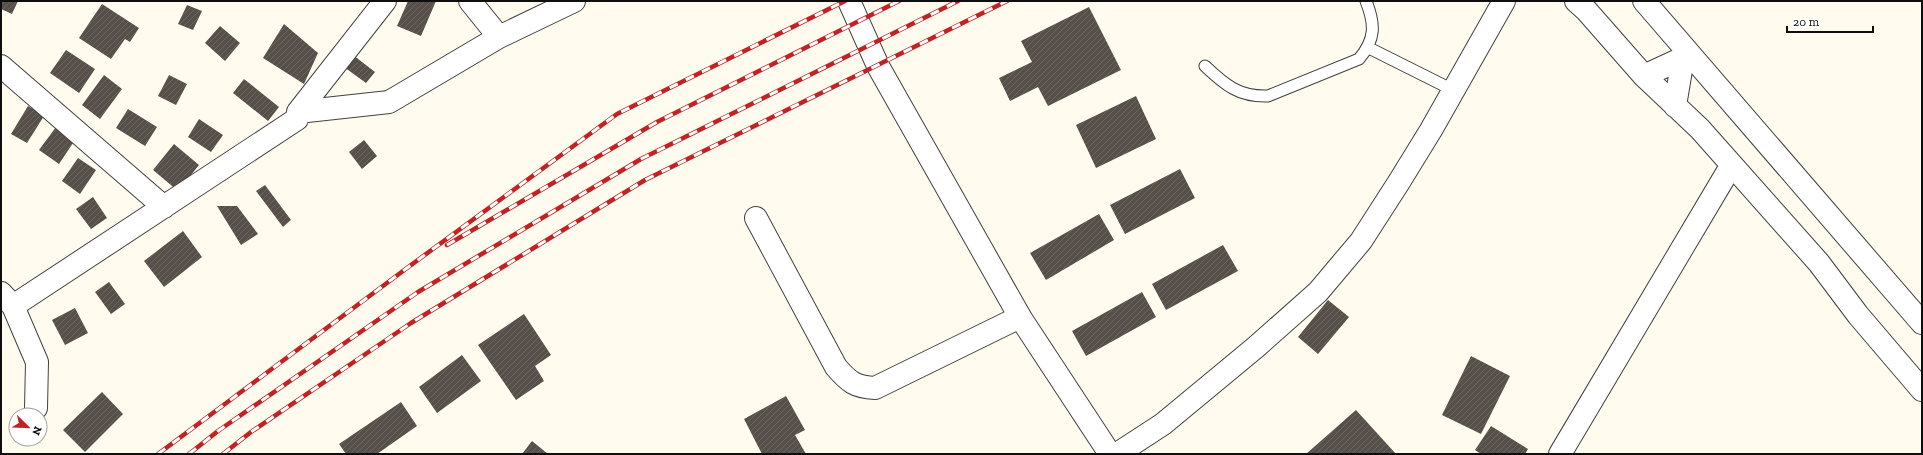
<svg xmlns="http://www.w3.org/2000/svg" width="1923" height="455" viewBox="0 0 1923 455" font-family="'Zilla Slab',serif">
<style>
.building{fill:url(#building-hatch)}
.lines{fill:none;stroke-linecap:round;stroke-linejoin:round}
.service-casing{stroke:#414141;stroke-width:13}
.minor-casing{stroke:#414141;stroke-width:24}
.tertiary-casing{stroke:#414141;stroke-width:24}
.service{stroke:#fff;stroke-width:11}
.minor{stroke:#fff;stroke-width:22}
.tertiary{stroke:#fff;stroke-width:22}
.rail-casing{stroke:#c22224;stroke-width:4.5}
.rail{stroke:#fff;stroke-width:3;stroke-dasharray:9;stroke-linecap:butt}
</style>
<defs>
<pattern id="building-hatch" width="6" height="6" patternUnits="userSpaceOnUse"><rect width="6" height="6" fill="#57504a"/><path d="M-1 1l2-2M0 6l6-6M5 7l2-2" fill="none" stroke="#6a6560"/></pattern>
</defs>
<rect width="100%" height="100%" fill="#fffcef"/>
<!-- building -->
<path class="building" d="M1,1h17l-6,13 -11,-5z
M408,1h28l-15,35 -24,-10z
M102,4l37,24 -9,14 -5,-3 -14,20 -32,-21z
M187,5l15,6 -9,19 -15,-6z
M1089,7l32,63 -73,36 -10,-19 -28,14 -11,-23 33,-16 -11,-21z
M284,24l34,29 -14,31 -41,-26z
M220,26l20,17 -15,18 -20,-18z
M66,50l29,19 -16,24 -29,-20z
M353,55l22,17 -9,11 -22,-16z
M104,75l18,14 -22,30 -18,-14z
M169,75l18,9 -11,21 -18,-9z
M244,79l35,28 -11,14 -35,-28z
M1136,96l20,43 -60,29 -20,-43z
M28,106l16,10 -17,27 -16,-9z
M128,109l29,18 -12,19 -29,-18z
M199,119l24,16 -12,17 -23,-15z
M56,127l19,13 -16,24 -20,-14z
M364,140l13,16 -15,13 -13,-17z
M174,144l25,21 -21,26 -25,-21z
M78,158l18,12 -16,24 -18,-13z
M1180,169l15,29 -70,36 -15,-29z
M265,185l26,35 -8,7 -27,-36z
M93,197l14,21 -16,11 -15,-20z
M217,206h20l21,28 -17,11z
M1099,214l15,26 -68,40 -16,-27z
M183,231l19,26 -38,30 -20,-26z
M1223,245l15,26 -72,39 -14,-26z
M109,282l16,22 -14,10 -16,-22z
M1142,292l14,25 -70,39 -14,-25z
M1328,300l21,17 -31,37 -20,-17z
M75,308l13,25 -23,12 -13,-25z
M524,314l27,41 -16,11 9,15 -28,19 -38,-55z
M462,355l19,26 -44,32 -18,-26z
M1471,356l39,20 -29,58 -39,-19z
M102,392l21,22 -38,38 -22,-22z
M786,396l19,34 -10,5 11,19h-44l-18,-35z
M401,402l16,24 -40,28h-31l-7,-10z
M1356,410l40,44h-90z
M1491,426l37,23 -3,5h-44l-6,-4z
M532,441l16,13h-26z"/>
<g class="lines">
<!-- service casing -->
<g class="service-casing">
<path id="service" d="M1369,48l84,42
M1205,66c20,19 34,31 63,30l91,-37c17,-20 16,-35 7,-58"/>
</g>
<!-- minor casing -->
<g class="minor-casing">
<path id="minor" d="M470,1l29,36
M1576,1l10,9 58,66 56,53 119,134 39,52 64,75
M1644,1l278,322
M1,66l163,141
M1644,76l39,-18 -8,48
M298,112l87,-111
M756,218l80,149c13,15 19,20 39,21l145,-71
M1,293l12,13 24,56 -1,46
M13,306l284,-187 1,-7 91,-10 110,-65 75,-36
M1117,454l46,-30 93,-77 62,-55 43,-51 38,-59 32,-52 73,-129
M1560,454l171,-288"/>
</g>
<!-- tertiary casing -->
<g class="tertiary-casing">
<path id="tertiary" d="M849,1l29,65 142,251 90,137"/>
</g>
<!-- service -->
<use href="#service" class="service"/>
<!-- minor -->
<use href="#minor" class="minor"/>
<!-- tertiary -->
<use href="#tertiary" class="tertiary"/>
<!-- rail casing -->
<g class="rail-casing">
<path id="rail" d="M447,245l210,-123 242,-121
M158,454l249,-186 210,-154 228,-113
M189,454l29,-23 200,-139 223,-133 317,-158
M223,454l28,-22 160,-109 234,-143 362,-179"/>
</g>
<!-- rail -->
<use href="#rail" class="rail"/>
</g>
<!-- border -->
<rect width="1923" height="455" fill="none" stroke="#0e0e0e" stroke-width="4"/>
<!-- north arrow -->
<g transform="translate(28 427) rotate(113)"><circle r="19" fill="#ffffff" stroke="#9f9f9f"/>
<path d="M0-3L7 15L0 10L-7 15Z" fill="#c22224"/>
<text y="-6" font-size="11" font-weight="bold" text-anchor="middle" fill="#0e0e0e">N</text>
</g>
<!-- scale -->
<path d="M1787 26v6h86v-6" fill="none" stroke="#0e0e0e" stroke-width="2"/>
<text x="1793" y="26" font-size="12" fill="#0e0e0e" stroke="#ffffff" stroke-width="3" paint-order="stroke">20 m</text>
</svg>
